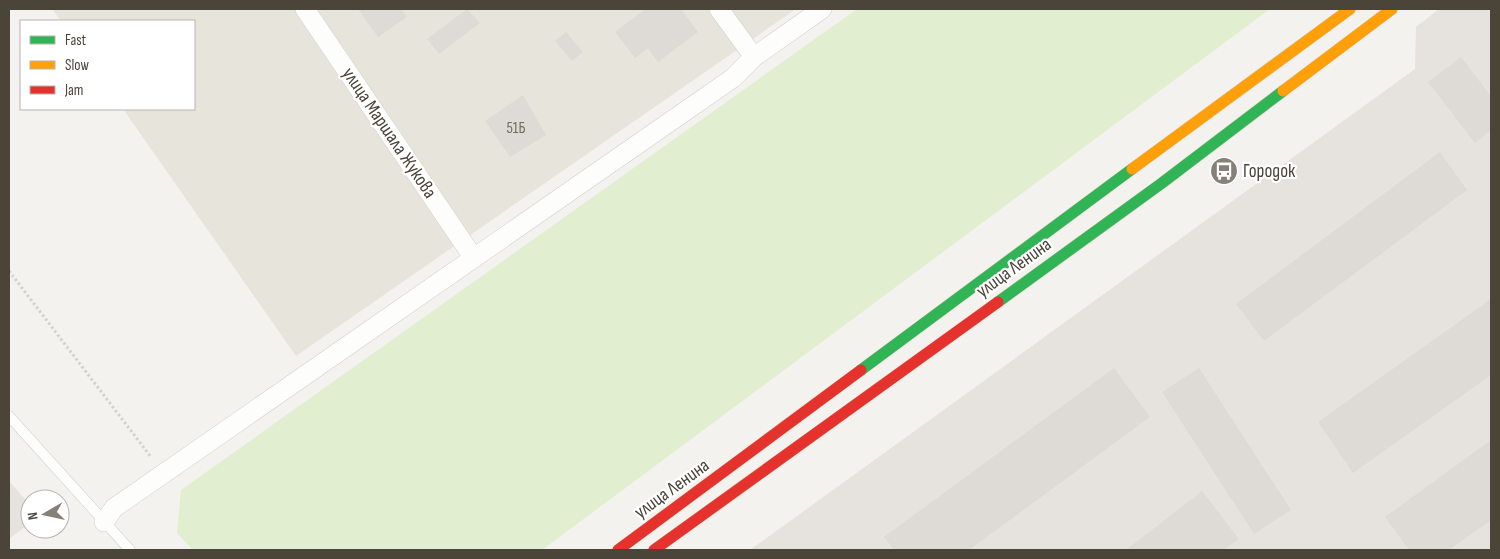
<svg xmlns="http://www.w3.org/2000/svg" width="1500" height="559" viewBox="0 0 1500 559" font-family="'Sofia Sans Condensed',sans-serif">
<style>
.residential{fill:#e7e4dc}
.industrial{fill:#e6e2de}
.green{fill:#e1eecf}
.building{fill:#dedbd6}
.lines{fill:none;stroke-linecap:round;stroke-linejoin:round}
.lane-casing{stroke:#d2d0cb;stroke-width:11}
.street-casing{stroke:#d2d0cb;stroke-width:20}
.fast-casing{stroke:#d6cebb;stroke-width:12}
.slow-casing{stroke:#d6cebb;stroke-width:12}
.jam-casing{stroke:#d6cebb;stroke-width:12}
.path{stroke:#d3d2cc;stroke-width:3;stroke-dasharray:2.5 2.5;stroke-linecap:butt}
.lane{stroke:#fdfdfc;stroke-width:10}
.street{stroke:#fdfdfc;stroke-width:19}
.fast{stroke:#30b455;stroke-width:11}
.slow{stroke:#ff9f0a;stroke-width:11}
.jam{stroke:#e5322d;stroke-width:11}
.labels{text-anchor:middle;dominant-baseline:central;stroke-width:4.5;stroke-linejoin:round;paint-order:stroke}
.number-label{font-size:16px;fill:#706a61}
.street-label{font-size:19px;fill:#4b4439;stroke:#fff}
.poi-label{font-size:19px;fill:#4b4439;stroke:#fff;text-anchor:start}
</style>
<rect width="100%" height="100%" fill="#f4f2ee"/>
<!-- residential -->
<path class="residential" d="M52,9h744l-500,347 -173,-247h71v-88h-133z"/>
<!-- industrial -->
<path class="industrial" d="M1439,9h52v541h-741l665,-481 1,-42z
M9,481l21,24v18l-21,16z"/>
<!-- green -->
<path class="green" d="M857,9h413l-728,541h-349l-16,-17 4,-43z"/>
<!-- building -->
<path class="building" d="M358,9h43l6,8 -29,20z
M467,9l13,14 -41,31 -12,-15z
M645,9h36l17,23 -40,30 -10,-14 -13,10 -20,-26z
M566,32l17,20 -11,9 -17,-20z
M1461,57l30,39v34l-16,13 -47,-61z
M523,95l23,40 -36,22 -25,-36z
M1440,152l27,38 -203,151 -28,-37z
M1491,299v76l-138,98 -35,-51z
M1114,368l36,49 -181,133h-75l-10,-13z
M1199,368l92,142 -37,24 -92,-142z
M1491,440v80l-42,30h-40l-24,-33z
M1202,491l37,48 -16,11h-97z"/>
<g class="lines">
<!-- lane casing -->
<g class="lane-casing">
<path id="lane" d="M9,416l121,134"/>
</g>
<!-- street casing -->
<g class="street-casing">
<path id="street" d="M305,9l168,248
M719,9l35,48
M104,522l10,-14 619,-430 21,-21 68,-48"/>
</g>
<!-- fast casing -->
<g class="fast-casing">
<path id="fast" d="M998,302l164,-119 121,-92
M861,370l271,-201"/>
</g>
<!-- slow casing -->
<g class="slow-casing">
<path id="slow" d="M1283,91l109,-82
M1132,169l218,-160"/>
</g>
<!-- jam casing -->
<g class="jam-casing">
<path id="jam" d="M618,550l243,-180
M654,550l344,-248"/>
</g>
<!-- path -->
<path class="path" d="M9,271l142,186"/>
<!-- lane -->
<use href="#lane" class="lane"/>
<!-- street -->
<use href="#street" class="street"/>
<!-- fast -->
<use href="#fast" class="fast"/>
<!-- slow -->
<use href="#slow" class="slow"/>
<!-- jam -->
<use href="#jam" class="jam"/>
</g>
<!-- icons -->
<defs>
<g id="bus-disc" transform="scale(1.4375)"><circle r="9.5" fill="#868178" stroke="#fff"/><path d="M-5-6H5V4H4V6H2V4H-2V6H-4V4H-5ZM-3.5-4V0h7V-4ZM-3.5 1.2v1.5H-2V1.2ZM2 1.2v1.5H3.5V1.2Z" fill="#fff"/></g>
</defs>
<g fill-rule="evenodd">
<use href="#bus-disc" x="1224" y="171"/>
</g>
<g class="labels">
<!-- number labels -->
<g class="number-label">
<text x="516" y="128">51Б</text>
</g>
<!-- street labels -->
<g class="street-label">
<text transform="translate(389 133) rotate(56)">улица Маршала Жукова</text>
<text transform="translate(1014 268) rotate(-36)">улица Ленина</text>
<text transform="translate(672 489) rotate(-36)">улица Ленина</text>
</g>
<!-- poi labels -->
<g class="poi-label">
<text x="1243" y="171">Городок</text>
</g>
</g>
<!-- border -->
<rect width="1500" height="559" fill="none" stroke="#4b4439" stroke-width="20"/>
<!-- legend -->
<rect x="20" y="20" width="175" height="90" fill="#ffffff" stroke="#b7b4b0"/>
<rect x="30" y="36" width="25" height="8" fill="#30b455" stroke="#b7b4b0"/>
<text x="65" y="45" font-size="15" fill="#4b4439">Fast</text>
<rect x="30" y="61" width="25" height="8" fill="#ff9f0a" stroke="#b7b4b0"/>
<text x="65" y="70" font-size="15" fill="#4b4439">Slow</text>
<rect x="30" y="86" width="25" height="8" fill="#e5322d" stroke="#b7b4b0"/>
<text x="65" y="95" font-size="15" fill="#4b4439">Jam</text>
<!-- north arrow -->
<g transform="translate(45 514) rotate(261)"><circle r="24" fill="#ffffff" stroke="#b7b4b0"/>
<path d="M0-4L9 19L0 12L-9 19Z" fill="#868178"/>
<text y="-8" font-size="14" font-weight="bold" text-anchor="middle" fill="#4b4439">N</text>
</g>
</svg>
